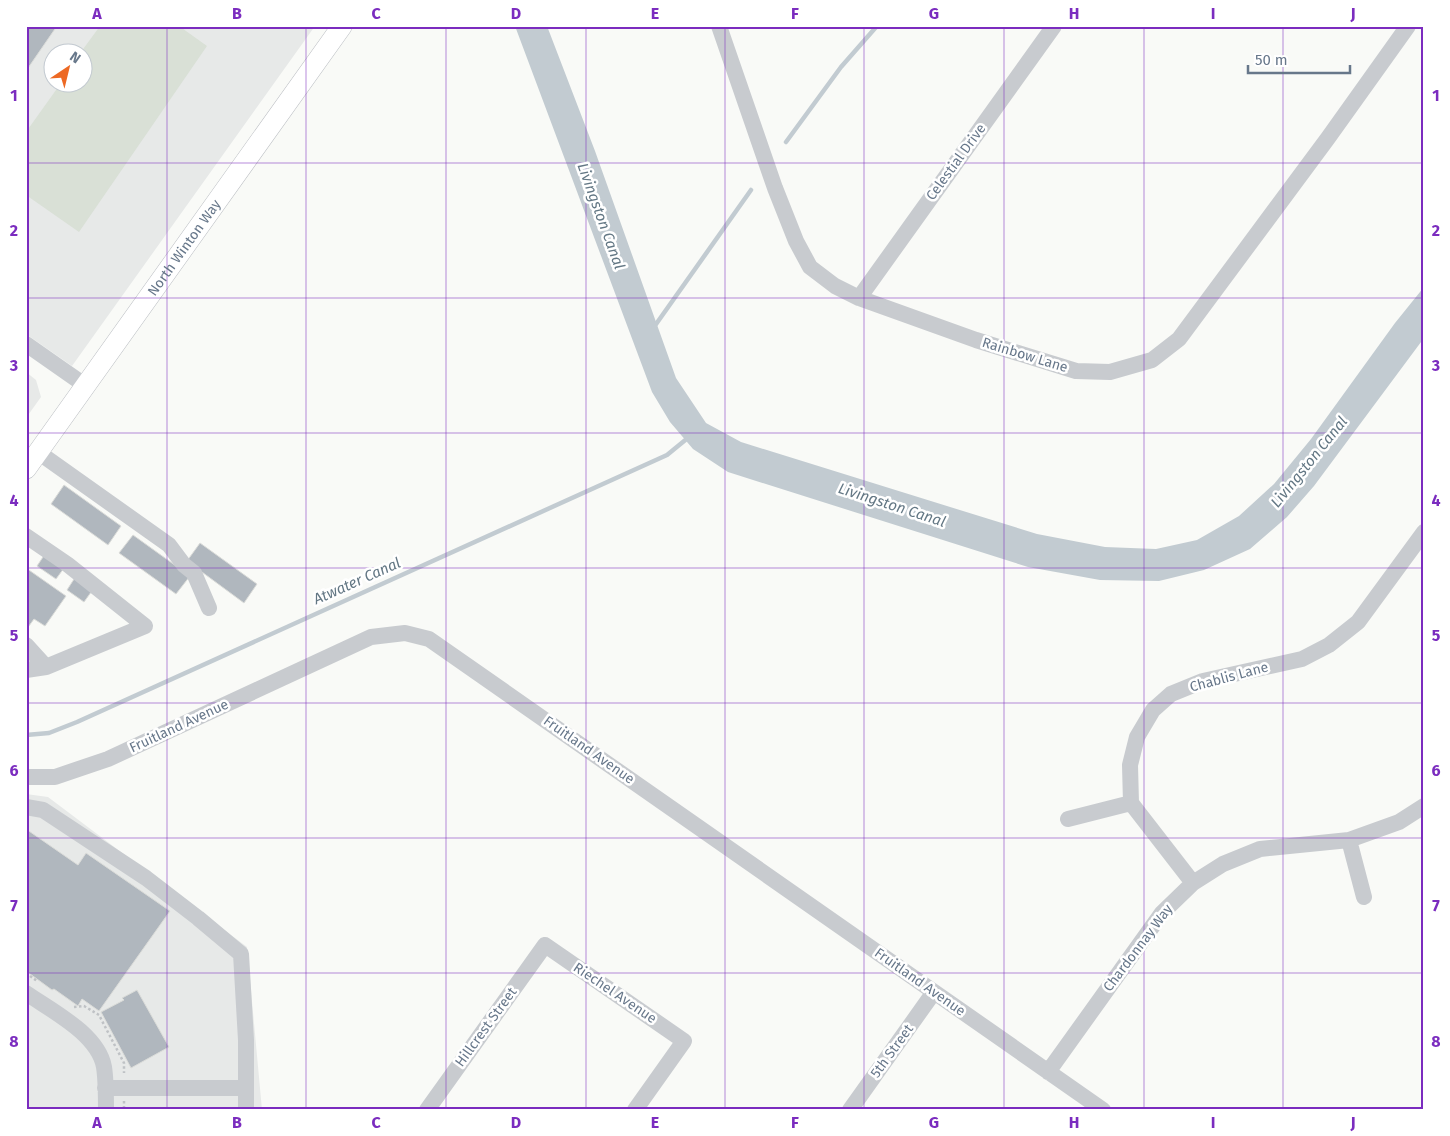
<svg xmlns="http://www.w3.org/2000/svg" width="1450" height="1136" viewBox="0 0 1450 1136" font-family="'Fira Sans',sans-serif">
<style>
.built{fill:#e7e9e8;fill-rule:evenodd}
.green{fill:#d9e0d6}
.water{fill:#c2cbd1}
.lines{fill:none;stroke-linecap:round;stroke-linejoin:round}
.stream{stroke:#c2cbd1;stroke-width:4.5}
.building{fill:#b0b7be;stroke:#dbdcd9}
.major-casing{stroke:#bbbec3;stroke-width:21}
.path{stroke:#bfc2c5;stroke-width:2.5;stroke-dasharray:2.5 2.5;stroke-linecap:butt}
.minor{stroke:#c8cbcf;stroke-width:16}
.major{stroke:#fff;stroke-width:20}
.grid{fill:none;stroke:#7b2cbf;stroke-width:1;stroke-opacity:0.55}
.labels{text-anchor:middle;dominant-baseline:central;stroke-width:5;stroke-linejoin:round;paint-order:stroke}
.street-label{font-size:14px;fill:#67778a;stroke:#fff}
.water-label{font-size:15px;font-style:italic;fill:#637784;stroke:#fff}
.neatline{fill:none;stroke:#7b2cbf;stroke-width:2}
.grid-label{font-size:16px;text-anchor:middle;font-weight:bold;fill:#7b2cbf}
</style>
<rect width="100%" height="100%" fill="#f9faf7"/>
<!-- built -->
<path class="built" d="M26,26h289l-243,340 -46,-32zM52,52h30v30h-30z
M26,372l10,8 5,17 -15,21z
M26,794l22,3 199,150 15,163h-236z"/>
<!-- green -->
<path class="green" d="M100,26h79l28,20 -128,186 -53,-37v-63l35,-49 21,-1v-30h-1z"/>
<!-- water -->
<path class="water" d="M515,26h32l48,125 81,227 30,45 35,19 296,92 68,13 51,2 41,-9 42,-24 35,-32 37,-45 84,-116 29,-36v51l-110,148 -27,31 -37,32 -46,21 -45,11 -59,-1 -72,-13 -300,-95 -35,-23 -23,-27 -18,-30z"/>
<g class="lines">
<!-- stream -->
<path class="stream" d="M786,142l55,-75 36,-41
M654,327l97,-137
M26,735l23,-2 28,-11 590,-267 22,-18"/>
</g>
<!-- building -->
<path class="building" d="M27,26h30l-31,45v-43z
M64,485l57,41 -13,19 -57,-41z
M133,535l57,41 -14,18 -57,-41z
M200,543l57,41 -13,19 -57,-42z
M47,551l20,13 -11,15 -19,-13z
M26,568l40,28 -21,30 -11,-7 -8,11z
M76,576l18,12 -10,14 -17,-12z
M26,829l52,36 8,-12 84,58 -71,100 -17,-12 -4,7 -24,-17 -2,1 -26,-19z
M137,990l32,57 -38,21 -30,-56 23,-12 -2,-2z"/>
<g class="lines">
<!-- major casing -->
<g class="major-casing">
<g id="major">
<path id="s1" d="M26,469l316,-443"/>
</g>
</g>
<!-- path -->
<path class="path" d="M26,973l11,8
M74,1007l10,-1 15,9 25,48v10
M124,1101v9"/>
<!-- minor -->
<path class="minor" d="M719,26l56,162 21,53 14,26 25,19 24,12 117,42 100,31 34,1 42,-12 27,-21 149,-201 80,-112
M859,298l195,-272
M26,344l60,42
M38,452l131,93 15,20 10,8 15,35
M26,536l41,28 78,62 -99,41 -20,3
M26,645l20,22
M26,777h29l53,-18 263,-122 34,-4 24,6 674,471
M26,807l17,3 103,68 52,40 43,36 5,86v70
M1068,819l63,-16
M1349,840l15,57
M1193,883l-62,-80 -1,-38 7,-28 16,-27 18,-16 32,-13 99,-22 27,-14 29,-23 66,-90
M26,993c26,18 72,41 78,74 2,13 2,29 2,43
M1048,1072l114,-159 31,-30 30,-19 37,-15 89,-9 50,-18 25,-16
M105,1088h141
M427,1110l118,-165 139,96 -49,69
M850,1110l84,-118"/>
<!-- major -->
<use href="#major" class="major"/>
</g>
<!-- grid -->
<path class="grid" d="M167,26v1084M306,26v1084M446,26v1084M586,26v1084M725,26v1084M864,26v1084M1004,26v1084M1144,26v1084M1283,26v1084M26,163h1398M26,298h1398M26,433h1398M26,568h1398M26,703h1398M26,838h1398M26,973h1398"/>
<g class="labels">
<!-- street labels -->
<g class="street-label">
<text transform="translate(956 162) rotate(-54)">Celestial Drive</text>
<text stroke="none"><textPath href="#s1" startOffset="272">North Winton Way</textPath></text>
<text transform="translate(1025 355) rotate(17)">Rainbow Lane</text>
<text transform="translate(1229 677) rotate(-15)">Chablis Lane</text>
<text transform="translate(179 726) rotate(-25)">Fruitland Avenue</text>
<text transform="translate(589 750) rotate(35)">Fruitland Avenue</text>
<text transform="translate(1138 948) rotate(-53)">Chardonnay Way</text>
<text transform="translate(920 982) rotate(35)">Fruitland Avenue</text>
<text transform="translate(615 993) rotate(34)">Riechel Avenue</text>
<text transform="translate(486 1027) rotate(-54)">Hillcrest Street</text>
<text transform="translate(892 1051) rotate(-54)">5th Street</text>
</g>
<!-- water labels -->
<g class="water-label">
<text transform="translate(601 216) rotate(70)">Livingston Canal</text>
<text transform="translate(1309 462) rotate(-51)">Livingston Canal</text>
<text transform="translate(892 505) rotate(18)">Livingston Canal</text>
<text transform="translate(357 581) rotate(-24)">Atwater Canal</text>
</g>
</g>
<!-- border -->
<rect width="1450" height="1136" fill="none" stroke="#ffffff" stroke-width="55"/>
<!-- north arrow -->
<g transform="translate(68 68) rotate(35)"><circle r="24" fill="#ffffff" stroke="#c2c9d0"/>
<path d="M0-4L9 19L0 12L-9 19Z" fill="#ed6924"/>
<text y="-8" font-size="14" font-weight="bold" text-anchor="middle" fill="#67778a">N</text>
</g>
<!-- scale -->
<path d="M1248 65v8h102v-8" fill="none" stroke="#67778a" stroke-width="2.5"/>
<text x="1255" y="65" font-size="15" fill="#67778a" stroke="#ffffff" stroke-width="4" paint-order="stroke">50 m</text>
<rect x="28" y="28" width="1394" height="1080" class="neatline"/>
<g class="grid-label">
<text x="97" y="19">A</text>
<text x="237" y="19">B</text>
<text x="376" y="19">C</text>
<text x="516" y="19">D</text>
<text x="655" y="19">E</text>
<text x="795" y="19">F</text>
<text x="934" y="19">G</text>
<text x="1074" y="19">H</text>
<text x="1213" y="19">I</text>
<text x="1353" y="19">J</text>
<text x="14" y="101">1</text>
<text x="1436" y="101">1</text>
<text x="14" y="236">2</text>
<text x="1436" y="236">2</text>
<text x="14" y="371">3</text>
<text x="1436" y="371">3</text>
<text x="14" y="506">4</text>
<text x="1436" y="506">4</text>
<text x="14" y="641">5</text>
<text x="1436" y="641">5</text>
<text x="14" y="776">6</text>
<text x="1436" y="776">6</text>
<text x="14" y="911">7</text>
<text x="1436" y="911">7</text>
<text x="14" y="1047">8</text>
<text x="1436" y="1047">8</text>
<text x="97" y="1128">A</text>
<text x="237" y="1128">B</text>
<text x="376" y="1128">C</text>
<text x="516" y="1128">D</text>
<text x="655" y="1128">E</text>
<text x="795" y="1128">F</text>
<text x="934" y="1128">G</text>
<text x="1074" y="1128">H</text>
<text x="1213" y="1128">I</text>
<text x="1353" y="1128">J</text>
</g>
</svg>
